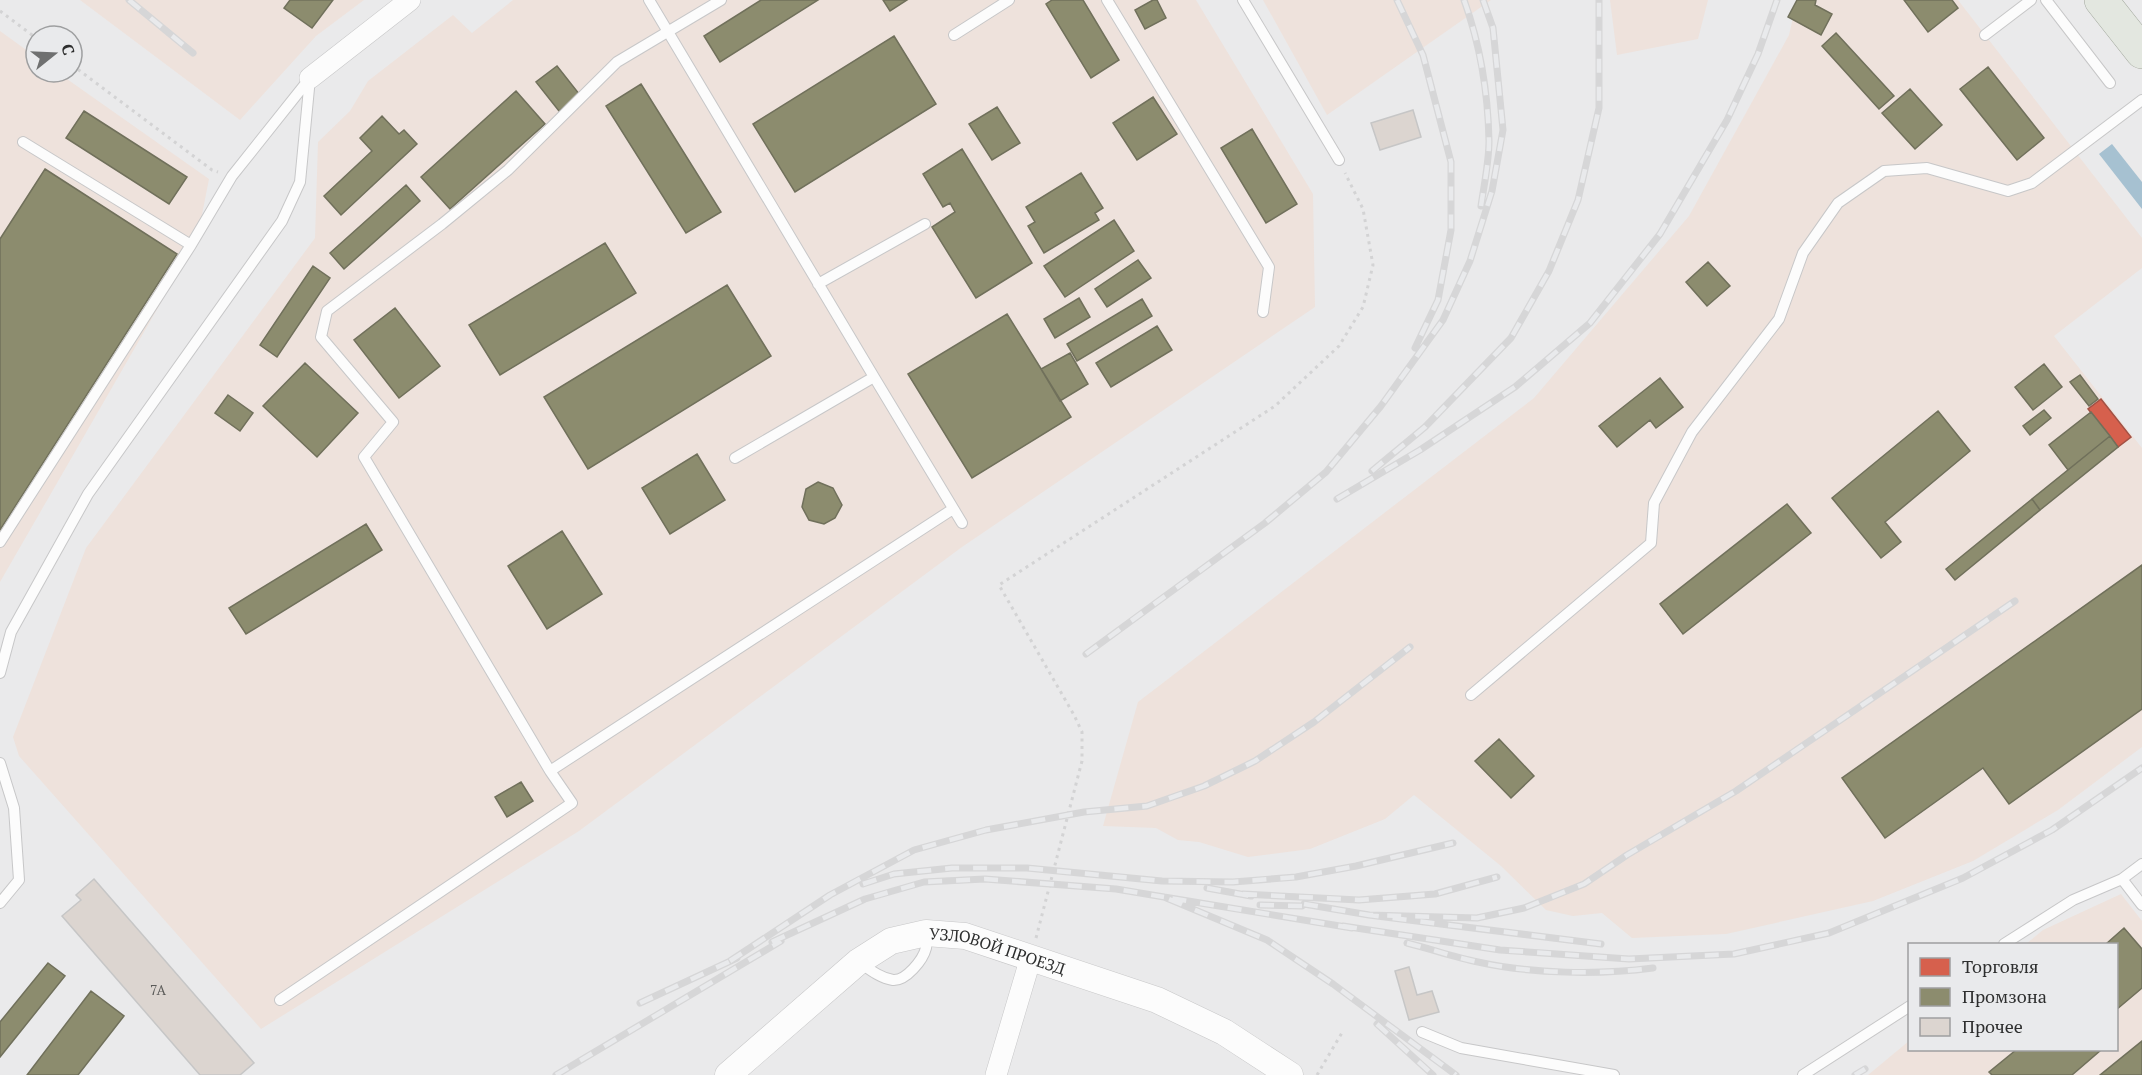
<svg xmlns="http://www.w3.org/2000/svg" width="2142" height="1075" viewBox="0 0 2142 1075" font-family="'PT Serif',serif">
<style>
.industrial{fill:#eee2dc}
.water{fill:#a6c1d1}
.shops{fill:#d6604d;stroke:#a35144;stroke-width:1.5}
.industry{fill:#8c8c6e;stroke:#70705b;stroke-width:1.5}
.building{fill:#dcd5d0;stroke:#c6c6c6;stroke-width:1.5}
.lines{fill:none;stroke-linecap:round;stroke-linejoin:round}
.service-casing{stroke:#c7c7c8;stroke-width:12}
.minor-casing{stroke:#c7c7c8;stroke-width:22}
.tertiary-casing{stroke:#c7c7c8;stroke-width:27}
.primary-casing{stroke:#a2a79d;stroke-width:34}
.path{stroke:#d3d3d4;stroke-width:3;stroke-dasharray:3 4.5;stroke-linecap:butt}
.service{stroke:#fcfcfc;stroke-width:10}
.minor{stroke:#fcfcfc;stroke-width:21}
.tertiary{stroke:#fcfcfc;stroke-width:26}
.primary{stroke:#e3e7e0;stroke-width:33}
.rail-casing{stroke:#d6d6d7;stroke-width:7}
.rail{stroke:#e9eaec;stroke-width:4.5;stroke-dasharray:14;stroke-linecap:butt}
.labels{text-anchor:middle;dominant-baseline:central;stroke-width:6;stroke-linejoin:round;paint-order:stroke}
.number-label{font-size:14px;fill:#5a5a58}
.street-label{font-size:16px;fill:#2d2e2e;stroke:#e9eaec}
</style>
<rect width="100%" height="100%" fill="#eaeaeb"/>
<!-- industrial -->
<path class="industrial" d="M80,0h284l-48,36 -76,84z
M513,0h683l117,194 2,113 -353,240 -383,284 -318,198 -242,-273 -6,-19 73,-189 229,-310 3,-96 32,-31 18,-30 85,-66 19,18z
M1263,0h228l-164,115z
M1610,0h98l-10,39 -81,16z
M1797,0h161l184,238v30l-88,68 88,112v299l-84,63 -85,51 -100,40 -147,33 -94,4 -30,-25 -29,3 -27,-6 -45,-44 -87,-71 -29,24 -75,30 -62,8 -49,-15 -21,-2 -22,-12 -53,-2 35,-124 396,-304 155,-182 100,-181z
M0,31l36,26v15h21l152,107 -12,61 -197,342z
M2121,894l21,27v154h-274l41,-34 1,9h206v-106h-90l17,-14z"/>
<!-- water -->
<path class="water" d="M2112,144l30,38v27l-43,-55z"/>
<!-- shops -->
<path class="shops" d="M2101,399l30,38 -13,10 -30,-38z"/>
<!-- industry -->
<path class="industry" d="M290,0h43l-21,28 -28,-20z
M761,0h57l-98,62 -16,-26z
M883,0h24l-17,11z
M1052,0h31l36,60 -28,18 -45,-74z
M1153,0h4l9,18 -21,11 -10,-19z
M1797,0h19l-1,5 17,9 -11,21 -33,-18z
M1904,0h48l6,8 -30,24z
M1836,33l58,63 -15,13 -57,-63z
M894,36l42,68 -141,88 -42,-68z
M557,66l23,29 -21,16 -23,-29z
M1988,67l56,71 -27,22 -57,-71z
M641,84l80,128 -35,21 -80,-127z
M1910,89l32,36 -27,24 -33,-36z
M516,91l29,33 -95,85 -29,-32z
M1153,97l24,37 -40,26 -24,-37z
M997,107l23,36 -28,17 -23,-36z
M84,111l103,66 -18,27 -103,-66z
M382,116l17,18 5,-4 13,14 -76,71 -17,-19 48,-45 -12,-13z
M1252,129l45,75 -31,19 -45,-75z
M962,149l70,114 -56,35 -44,-71 23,-15 -5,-9 -7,4 -20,-33z
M45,169l132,85 -177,276v-291z
M1081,173l22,35 -8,5 4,7 -55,33 -16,-27 7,-4 -9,-15z
M406,185l14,16 -76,68 -14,-16z
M1114,220l20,31 -69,46 -21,-31z
M605,243l31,50 -136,82 -31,-50z
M1138,260l13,18 -44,29 -12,-18z
M1708,262l22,24 -23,20 -21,-24z
M313,266l17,12 -53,79 -17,-12z
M727,285l44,71 -183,113 -44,-72z
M1079,298l11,19 -35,21 -11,-19z
M1142,299l10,17 -75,45 -10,-17z
M395,308l45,58 -41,32 -45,-58z
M1007,314l64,103 -99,61 -64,-104z
M1157,326l15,24 -61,37 -15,-24z
M1070,353l18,31 -28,17 -19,-32z
M305,363l53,50 -41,44 -54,-51z
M2044,364l18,23 -29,23 -18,-23z
M2080,375l18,24 -9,7 -19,-24z
M1660,378l23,29 -27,21 -6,-8 -33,27 -18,-21z
M228,395l25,18 -13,18 -25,-18z
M2044,410l7,8 -21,17 -7,-9z
M1938,411l32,40 -85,71 16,20 -20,16 -49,-60z
M2091,412l19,24 -42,34 -19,-25z
M2110,436l8,11 -78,63 -8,-11z
M697,454l28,46 -55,34 -28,-46z
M818,482l15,6 9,17 -7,13 -11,6 -15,-4 -7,-13 4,-18z
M2032,499l8,11 -85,70 -9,-11z
M1787,504l24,29 -128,101 -23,-30z
M366,524l16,26 -136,84 -17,-26z
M562,531l40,63 -55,35 -39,-63z
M2142,565v144l-133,95 -26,-36 -98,70 -43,-60z
M1499,739l35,37 -23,22 -36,-37z
M521,782l12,19 -26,16 -12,-20z
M2124,928l18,21v39l-26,22v-66h-10z
M48,963l17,13 -65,81v-35z
M91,991l33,25 -46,59h-51z
M2142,1041v34h-42z
M2016,1050h85l-29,25h-80l-3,-3z"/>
<!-- building -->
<path class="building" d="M1413,110l8,27 -41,13 -9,-27z
M94,879l160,184 -14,12h-40l-138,-159 19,-16 -5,-5z
M1409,967l8,28 15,-4 7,21 -30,8 -14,-49z"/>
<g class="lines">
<!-- service casing -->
<g class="service-casing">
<path id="service" d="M649,0l225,377 -139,81
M721,0l-104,62 -109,108 -66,54 -115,87 -6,26 72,85 -29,35 186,314 403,-262
M1107,0l162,267 -6,45
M1243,0l96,160
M2046,0l64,83
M954,35l55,-35
M1985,35l46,-35
M23,142l168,103 41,-69 78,-98
M818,284l107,-60
M874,377l88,146
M0,542l191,-297
M0,673l11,-41 77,-138 194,-273 18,-39 10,-104
M1471,695l180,-152 3,-40 38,-71 87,-113 24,-66 35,-50 46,-32 43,-3 81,23 24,-8 110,-83
M0,763l14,45 5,72 -19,23
M2122,879l20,26
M2004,944l69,-44 49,-21 20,-15
M859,962c10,7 21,16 34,18 13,1 30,-20 33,-32 1,-4 0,-10 0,-14
M280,1000l292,-197 -22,-32
M1422,1032l39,16 153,27
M1803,1075l107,-69"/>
</g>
<!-- minor casing -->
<g class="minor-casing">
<path id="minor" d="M310,78l100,-78
M996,1075l35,-118"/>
</g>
<!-- tertiary casing -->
<g class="tertiary-casing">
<g id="tertiary">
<path id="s1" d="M728,1075l130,-113 33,-21 35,-8 39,3 192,64 67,32 66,43"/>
</g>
</g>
<!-- primary casing -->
<g class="primary-casing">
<path id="primary" d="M2101,0l41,52"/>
</g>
<!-- path -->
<path class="path" d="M0,11l36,27
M72,65l140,105 6,2
M1036,938l46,-177v-29l-8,-17 -75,-130 276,-179 64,-60 24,-39 10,-42 -10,-56 -18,-36
M1317,1075l26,-44"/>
<!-- service -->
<use href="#service" class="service"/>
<!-- minor -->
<use href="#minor" class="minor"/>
<!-- tertiary -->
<use href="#tertiary" class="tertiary"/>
<!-- primary -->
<use href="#primary" class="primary"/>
<!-- rail casing -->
<g class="rail-casing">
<path id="rail" d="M129,0l64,53
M1397,0l26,55 28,107v68l-13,70 -23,48
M1464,0c16,44 24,94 25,141 0,21 -5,44 -8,65
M1372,471l53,-44 86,-89 38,-67 29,-71 21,-92v-108
M1337,499l83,-49 95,-63 75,-64 70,-89 67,-114 31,-66 19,-54
M1086,654l179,-131 61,-51 55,-66 62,-86 27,-59 22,-70 11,-61 -10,-102 -10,-28
M863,884l31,-10 58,-6h75l135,13 71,1 63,-5 60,-11 97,-23
M1207,888l44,8
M1243,894l116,6 76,-6 62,-17
M1304,904l65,11
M1260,905l42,1
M1343,926l157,24 129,9 105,-5 95,-21 134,-55 89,-48 90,-62
M1352,928l-188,-31 103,43 66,44 123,91
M772,942l93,-43 59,-17 61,-3 131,10 48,8
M1407,943c24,6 47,14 71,19 54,12 121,13 175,6
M1601,944l-232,-29 108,3 47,-10 60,-24 43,-29 109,-64 279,-190
M730,961l100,-66 84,-45 72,-20 98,-18 63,-6 57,-20 51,-25 59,-39 96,-75
M640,1003l97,-45
M1377,1024l56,51
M556,1075l225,-134
M1855,1075l10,-6"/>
</g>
<!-- rail -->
<use href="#rail" class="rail"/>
</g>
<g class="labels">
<!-- number labels -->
<g class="number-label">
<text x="158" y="989">7А</text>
</g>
<!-- street labels -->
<g class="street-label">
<text stroke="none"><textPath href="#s1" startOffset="321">УЗЛОВОЙ ПРОЕЗД</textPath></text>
</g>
</g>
<!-- legend -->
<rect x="1908" y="943" width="210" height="108" fill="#e9eaec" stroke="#9e9fa0" stroke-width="1.5"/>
<rect x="1920" y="958" width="30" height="18" fill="#d6604d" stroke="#9e9fa0" stroke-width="1.5"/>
<text x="1962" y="973" font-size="18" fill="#2d2e2e">Торговля</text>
<rect x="1920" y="988" width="30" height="18" fill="#8c8c6e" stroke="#9e9fa0" stroke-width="1.5"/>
<text x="1962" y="1003" font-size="18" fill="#2d2e2e">Промзона</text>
<rect x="1920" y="1018" width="30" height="18" fill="#dcd5d0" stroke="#9e9fa0" stroke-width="1.5"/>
<text x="1962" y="1033" font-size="18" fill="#2d2e2e">Прочее</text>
<!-- north arrow -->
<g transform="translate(54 54) rotate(72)"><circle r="28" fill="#e9eaec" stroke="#9e9fa0" stroke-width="1.5"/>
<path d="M0-4.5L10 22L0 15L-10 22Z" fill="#6f7070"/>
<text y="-9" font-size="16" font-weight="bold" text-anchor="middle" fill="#2d2e2e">С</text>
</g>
</svg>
